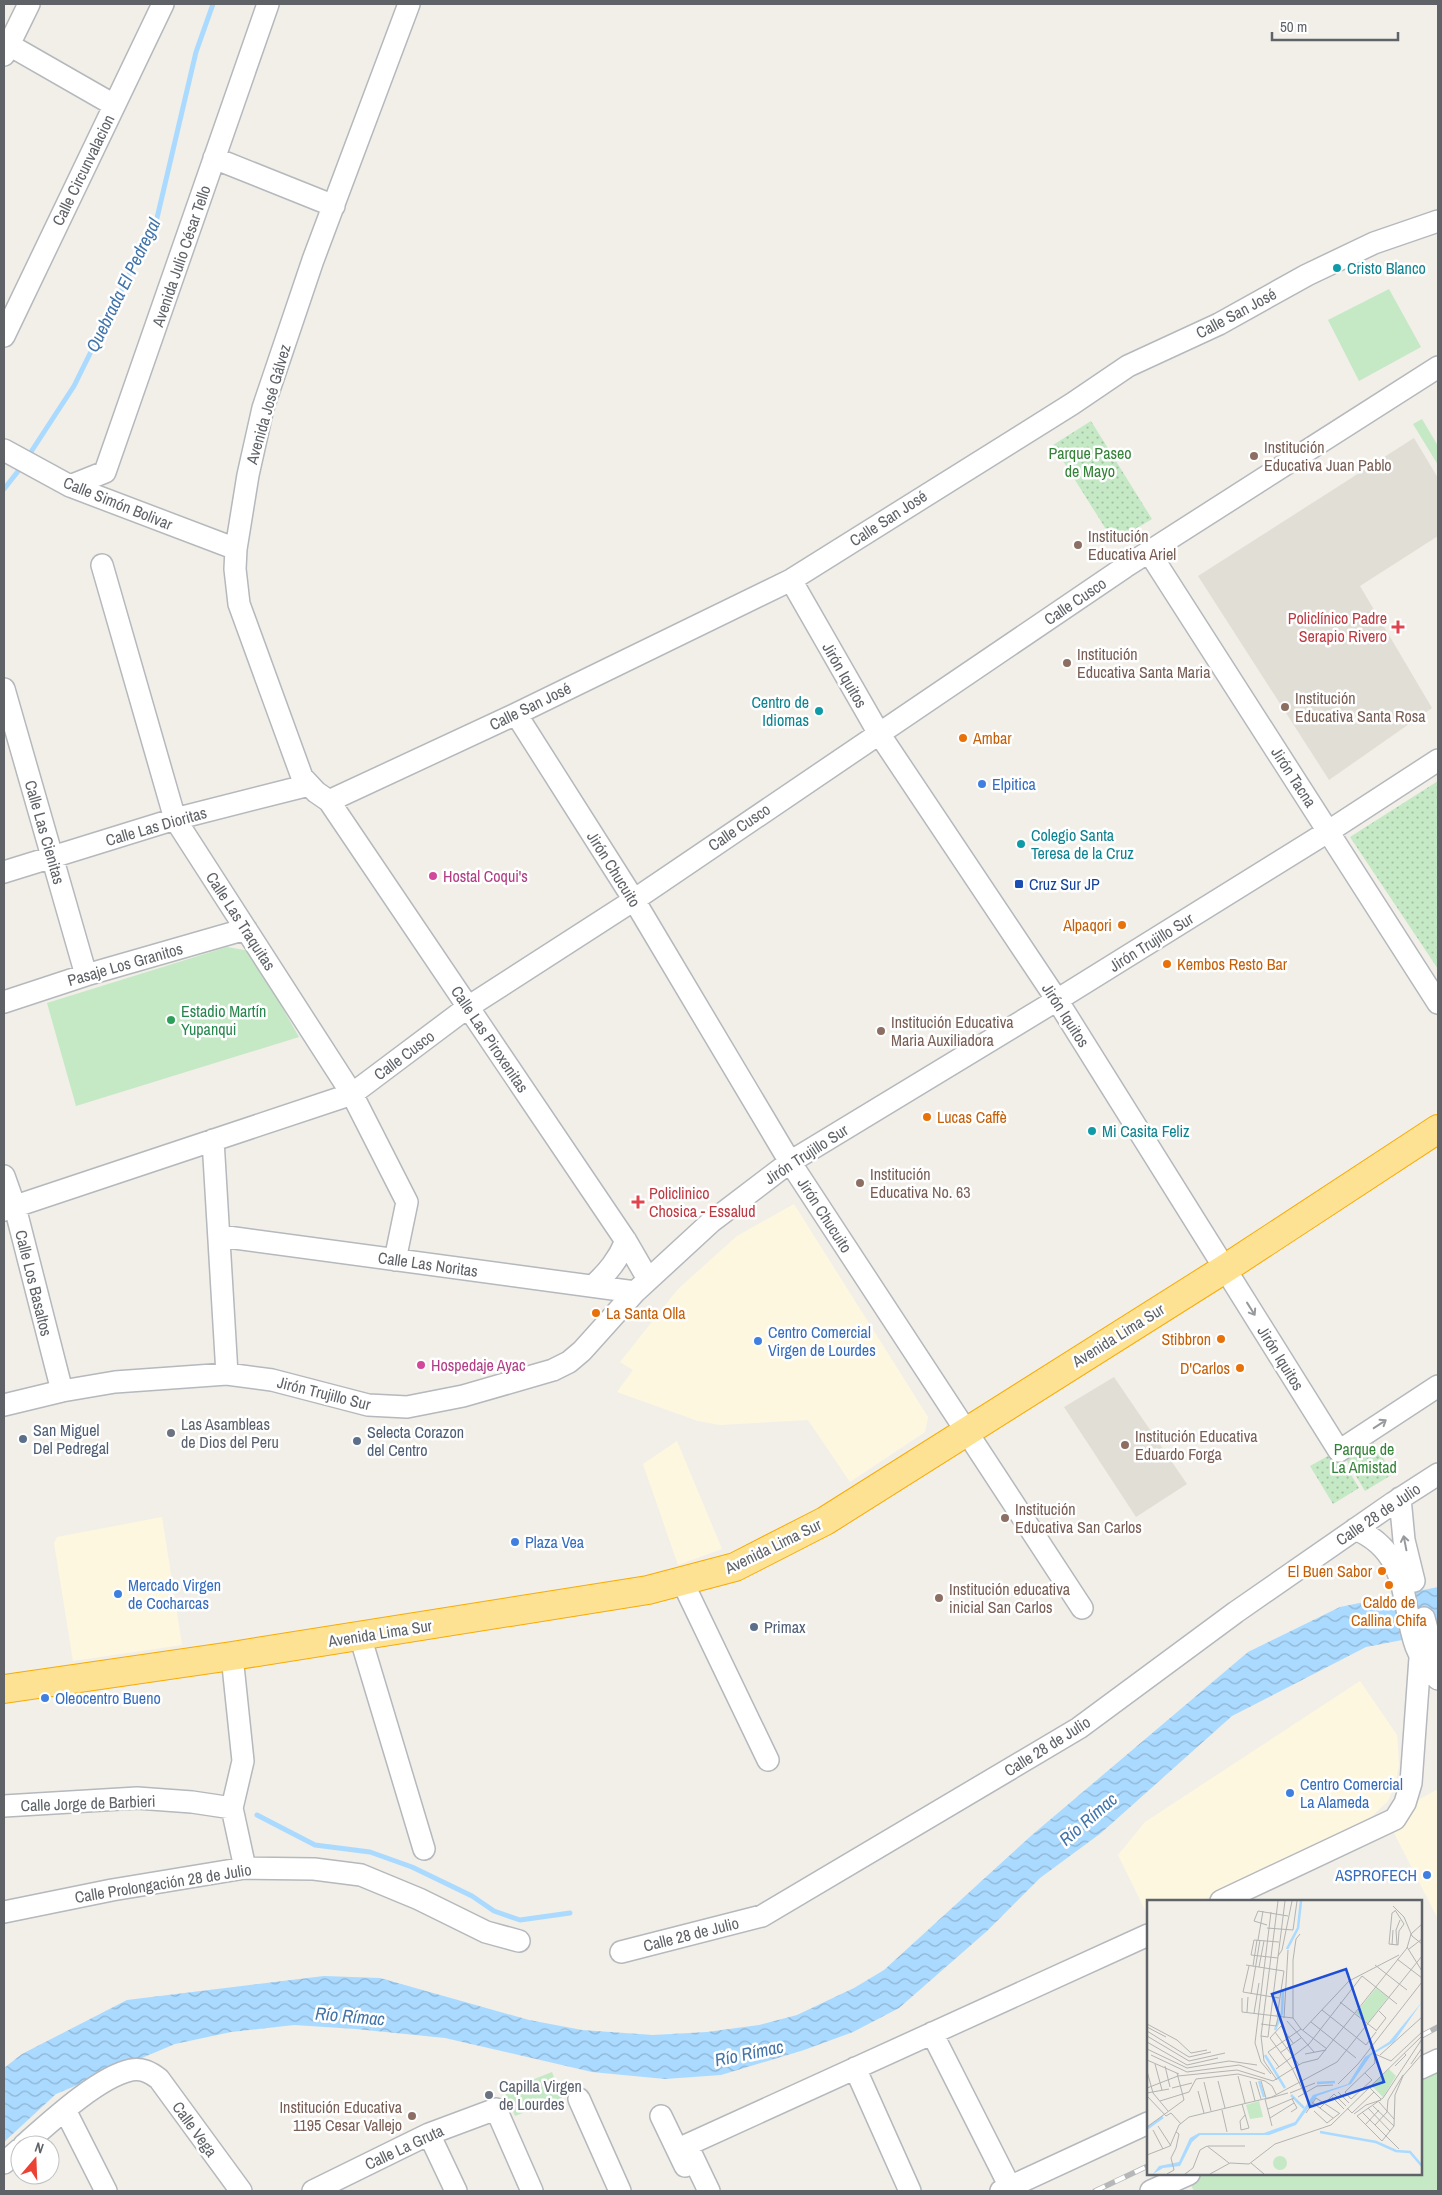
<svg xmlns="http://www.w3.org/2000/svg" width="1442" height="2195" viewBox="0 0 1442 2195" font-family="'Archivo Narrow',sans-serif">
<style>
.commercial{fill:#fef7e0}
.education{fill:#e1ded6}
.green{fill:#c5e8c5}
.park{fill:url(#park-dots)}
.water{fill:url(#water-waves)}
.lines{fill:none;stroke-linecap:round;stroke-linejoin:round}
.stream{stroke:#aadaff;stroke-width:5}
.minor-casing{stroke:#b5b8bc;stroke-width:24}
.highway-casing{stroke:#f9ab00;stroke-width:30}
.minor{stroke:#fff;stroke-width:21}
.highway{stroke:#fde293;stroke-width:28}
.rail-casing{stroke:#b6b7b8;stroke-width:5.5}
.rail{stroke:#fff;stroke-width:4;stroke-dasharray:11;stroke-linecap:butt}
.oneway{stroke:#979a9d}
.culture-dot{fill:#0f9aa8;stroke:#fff;stroke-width:2}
.education-dot{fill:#8d6e63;stroke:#fff;stroke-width:2}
.health-dot{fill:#e0444e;stroke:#fff;stroke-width:2}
.food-dot{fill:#e8710a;stroke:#fff;stroke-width:2}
.shop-dot{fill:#3f7fe0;stroke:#fff;stroke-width:2}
.hotel-dot{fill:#d1479c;stroke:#fff;stroke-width:2}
.transit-dot{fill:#1a4fb4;stroke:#fff;stroke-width:2}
.leisure-dot{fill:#2e9e5b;stroke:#fff;stroke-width:2}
.worship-dot{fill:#6b7280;stroke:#fff;stroke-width:2}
.service-dot{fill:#5c6f8a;stroke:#fff;stroke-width:2}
.labels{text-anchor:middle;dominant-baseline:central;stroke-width:5;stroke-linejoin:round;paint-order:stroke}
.street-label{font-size:16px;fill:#5f6368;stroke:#fff}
.culture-label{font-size:16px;fill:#0d838f;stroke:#fff;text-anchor:start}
.education-label{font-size:16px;fill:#785e54;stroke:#fff;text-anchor:start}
.park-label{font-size:16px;fill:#348238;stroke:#fff}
.health-label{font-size:16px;fill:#be3a42;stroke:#fff;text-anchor:end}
.food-label{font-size:16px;fill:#c56008;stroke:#fff;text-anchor:start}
.shop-label{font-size:16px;fill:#366cbe;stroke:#fff;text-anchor:start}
.hotel-label{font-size:16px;fill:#b23c85;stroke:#fff;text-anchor:start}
.transit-label{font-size:16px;fill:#164399;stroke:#fff;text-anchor:start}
.leisure-label{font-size:16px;fill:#27864d;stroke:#fff;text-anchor:start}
.worship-label{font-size:16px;fill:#5b616d;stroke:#fff;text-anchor:start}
.service-label{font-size:16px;fill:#4e5e75;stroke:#fff;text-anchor:start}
.water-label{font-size:18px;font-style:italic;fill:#4174aa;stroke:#fff}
.inset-river{fill:none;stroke:#aadaff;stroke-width:2.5}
.inset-road{fill:none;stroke:#b3b3b1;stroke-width:1}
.view{fill:#1d4ed8;fill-opacity:0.15;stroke:#1d4ed8;stroke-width:2.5}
.inset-edge{fill:none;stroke:#5f6368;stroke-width:2.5}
</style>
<defs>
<pattern id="park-dots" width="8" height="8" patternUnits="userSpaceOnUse" patternTransform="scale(1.25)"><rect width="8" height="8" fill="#c5e8c5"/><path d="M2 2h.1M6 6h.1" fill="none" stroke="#a3c0a4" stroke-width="1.8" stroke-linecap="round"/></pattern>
<pattern id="water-waves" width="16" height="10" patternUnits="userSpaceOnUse" patternTransform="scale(1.25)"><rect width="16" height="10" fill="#aadaff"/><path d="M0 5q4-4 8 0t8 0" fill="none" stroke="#8eb4d2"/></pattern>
</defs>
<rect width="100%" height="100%" fill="#f1efe8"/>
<!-- commercial -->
<path class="commercial" d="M794,1204l134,213 -3,15 -75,50 -42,-62 -88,5 -22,-4 -81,-29 16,-22 -13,-8 58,-73 59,-53z
M677,1441l45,108 -44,16 -35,-101z
M162,1517l20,128 -109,16 -19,-118 3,-6z
M1360,1681l37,54 2,30 -4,20 -7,16 -17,16 -169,84h-54v15l-30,-61 27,-33z
M1438,1789v130l-45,-88 18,-27z"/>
<!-- education -->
<path class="education" d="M1414,438l24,40v58l-78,50 72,122 -103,72 -131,-204z
M1114,1377l73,107 -51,33 -72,-110z"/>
<!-- green -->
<path class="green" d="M1389,289l32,58 -62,34 -31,-61z
M1422,419l16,27v19l-25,-41z
M227,947l23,4 49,86 -223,69 -29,-103z
M1438,2066v125h-244l-6,-11 14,-6h219v-100z
M552,2072l10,26 -47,18 -11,-25z"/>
<!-- park -->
<path class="park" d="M1091,421l61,98 -38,23 -61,-97z
M1438,781v188l-88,-132z
M1368,1434l25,40 -28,17 -24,-40z
M1337,1451l22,37 -26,16 -23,-38z"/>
<!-- water -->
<path class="water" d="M1438,1587v46l-72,14 -134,69 -131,117 -61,45 -53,53 -88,77 -46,24 -49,18 -83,25 -56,4 -73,-7 -147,-34 -89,-9 -62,-4 -63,7 -56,12 -119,50 -52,48v-74l18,-14 105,-54 197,-24 56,2 149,42 53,10 71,5 54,-3 52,-7 38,-10 57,-27 30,-18 148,-135 216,-183 92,-45z"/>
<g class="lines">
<!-- stream -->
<path class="stream" d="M27,458l47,-72 83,-168 39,-166 17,-48
M4,489l19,-24
M257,1815l58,30 55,7 42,15 60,29 22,15 26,9 50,-7"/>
<!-- minor casing -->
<g class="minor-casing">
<path id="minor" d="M409,4l-96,256 -50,148 -15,67 -12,74 -1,20 4,35 63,173 14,15 13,9 297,440 22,38
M4,42l110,63
M4,55l25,-51
M214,158l120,48
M4,336l159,-332
M4,450l66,36 166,63
M70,486l35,-14 163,-468
M1149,552l289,451
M102,565l73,254 177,275 55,108 -12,58
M791,580l87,152 179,268 282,451 99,-65
M4,689l82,286
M516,714l118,186 156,262 292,446
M329,801l187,-87 275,-134 281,-176 56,-38 91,-42 88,-49 67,-32 64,-22
M4,872l171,-53 134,-34
M4,1002l82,-27 160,-46
M213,1140l14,234
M4,1176l11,31 47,184
M4,1210l348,-116 116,-87 166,-107 491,-333 313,-200
M220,1236l415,56
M593,1286c15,-14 25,-26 33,-45
M4,1405l58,-14 53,-9 112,-8 45,6 96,25 39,2 56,-11 90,-26 16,-8 13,-11 53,-59 76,-70 79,-60 267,-162 272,-169 109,-71
M1400,1498l4,42 10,41
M1355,1529c72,30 34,108 83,150
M682,1581l86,179
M1424,1618l6,23 8,16
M360,1636l64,213
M232,1656l11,105 -11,47 13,60
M4,1806l133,-8 55,4 40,6
M1221,1901l174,-82 10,-16 6,-20 9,-125
M4,1912l108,-22 133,-22 69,1 47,6 58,24 67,33 33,9
M621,1952l141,-36 317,-188 157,-116 157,-109 45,-29
M932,2033l78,154
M855,2068l55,123
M1421,2068l17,-8
M579,2099l41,92
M65,2110l41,81
M661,2116l24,50
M429,2134l27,57
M24,2145c25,-22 74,-68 107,-75 11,-2 19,2 28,9l82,112
M4,2163l16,-14
M313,2191l116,-57 67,-25 36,82
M709,2191l-22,-46 461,-210
M1001,2191l147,-68
M1151,2191l38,-17"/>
</g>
<!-- highway casing -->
<g class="highway-casing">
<path id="highway" d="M4,1689l228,-33 416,-66 87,-23 90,-46 401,-253 212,-139"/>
</g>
<!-- minor -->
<use href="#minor" class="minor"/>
<!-- highway -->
<use href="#highway" class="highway"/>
<!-- rail casing -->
<g class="rail-casing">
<path id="rail" d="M1421,2036l17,-9
M1095,2191l53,-25"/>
</g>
<!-- rail -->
<use href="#rail" class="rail"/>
</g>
<!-- one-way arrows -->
<defs><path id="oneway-shaft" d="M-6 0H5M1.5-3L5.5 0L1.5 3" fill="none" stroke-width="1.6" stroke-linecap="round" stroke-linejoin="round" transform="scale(1.25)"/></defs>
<g class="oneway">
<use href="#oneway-shaft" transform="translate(1251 1309) rotate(58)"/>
<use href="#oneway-shaft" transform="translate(1380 1424) rotate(-33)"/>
<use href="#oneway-shaft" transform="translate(1405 1543) rotate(-101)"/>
</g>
<!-- markers -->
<g class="culture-dot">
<circle cx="1337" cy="268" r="5"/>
<circle cx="819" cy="711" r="5"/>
<circle cx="1021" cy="844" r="5"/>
<circle cx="1092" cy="1131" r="5"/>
</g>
<g class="education-dot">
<circle cx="1254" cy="456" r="5"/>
<circle cx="1078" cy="545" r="5"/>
<circle cx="1067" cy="663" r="5"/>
<circle cx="1285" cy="707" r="5"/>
<circle cx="881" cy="1031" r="5"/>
<circle cx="860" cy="1183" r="5"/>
<circle cx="1125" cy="1445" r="5"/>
<circle cx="1005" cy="1518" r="5"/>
<circle cx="939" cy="1598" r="5"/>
<circle cx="412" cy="2116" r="5"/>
</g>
<g class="health-dot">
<path d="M1395.5 619.5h5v5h5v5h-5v5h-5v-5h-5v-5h5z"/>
<path d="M635.5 1194.5h5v5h5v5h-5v5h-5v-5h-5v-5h5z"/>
</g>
<g class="food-dot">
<circle cx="963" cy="738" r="5"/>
<circle cx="1122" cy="925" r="5"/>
<circle cx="1167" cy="964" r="5"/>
<circle cx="927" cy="1117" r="5"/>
<circle cx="596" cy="1313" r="5"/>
<circle cx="1221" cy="1339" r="5"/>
<circle cx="1240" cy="1368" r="5"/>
<circle cx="1382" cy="1571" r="5"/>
<circle cx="1389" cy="1585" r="5"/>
</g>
<g class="shop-dot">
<circle cx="982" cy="784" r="5"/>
<circle cx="758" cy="1341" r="5"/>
<circle cx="515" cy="1542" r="5"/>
<circle cx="118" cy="1594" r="5"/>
<circle cx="45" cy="1698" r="5"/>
<circle cx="1290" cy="1793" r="5"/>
<circle cx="1427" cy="1875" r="5"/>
</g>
<g class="hotel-dot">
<circle cx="433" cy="876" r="5"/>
<circle cx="421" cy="1365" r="5"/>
</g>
<rect class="transit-dot" x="1014" y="879" width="10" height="10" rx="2.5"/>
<circle class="leisure-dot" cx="171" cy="1020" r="5"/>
<g class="worship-dot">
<circle cx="171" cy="1433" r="5"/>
<circle cx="489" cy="2095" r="5"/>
</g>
<g class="service-dot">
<circle cx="23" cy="1439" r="5"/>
<circle cx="357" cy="1441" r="5"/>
<circle cx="754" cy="1627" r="5"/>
</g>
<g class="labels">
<!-- street labels -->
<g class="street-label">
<text transform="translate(83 170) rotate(-64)">Calle Circunvalacion</text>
<text transform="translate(181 256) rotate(-71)">Avenida Julio César Tello</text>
<text transform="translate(1236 313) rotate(-28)">Calle San José</text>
<text transform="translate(268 404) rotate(-74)">Avenida José Gálvez</text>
<text transform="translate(118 503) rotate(22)">Calle Simón Bolivar</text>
<text transform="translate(888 518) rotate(-33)">Calle San José</text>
<text transform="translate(1075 601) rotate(-34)">Calle Cusco</text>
<text transform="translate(845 675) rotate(60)">Jirón Iquitos</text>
<text transform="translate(530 706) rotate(-26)">Calle San José</text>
<text transform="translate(1294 777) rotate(57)">Jirón Tacna</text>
<text transform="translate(156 826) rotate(-16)">Calle Las Dioritas</text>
<text transform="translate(739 827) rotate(-34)">Calle Cusco</text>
<text transform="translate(45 832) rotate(74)">Calle Las Cienitas</text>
<text transform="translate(614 869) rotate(58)">Jirón Chucuito</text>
<text transform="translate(241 921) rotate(57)">Calle Las Traquitas</text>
<text transform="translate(1151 942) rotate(-32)">Jirón Trujillo Sur</text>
<text transform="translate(125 964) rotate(-16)">Pasaje Los Granitos</text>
<text transform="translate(1066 1015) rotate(57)">Jirón Iquitos</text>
<text transform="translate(490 1039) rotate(56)">Calle Las Piroxenitas</text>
<text transform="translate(404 1055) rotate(-37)">Calle Cusco</text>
<text transform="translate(806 1154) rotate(-33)">Jirón Trujillo Sur</text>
<text transform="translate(825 1215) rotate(57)">Jirón Chucuito</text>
<text transform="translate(428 1264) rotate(8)">Calle Las Noritas</text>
<text transform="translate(34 1283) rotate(76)">Calle Los Basaltos</text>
<text transform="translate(1118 1335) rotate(-32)">Avenida Lima Sur</text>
<text transform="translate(1281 1358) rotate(58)">Jirón Iquitos</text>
<text transform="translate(324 1393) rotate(14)">Jirón Trujillo Sur</text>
<text transform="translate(1378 1514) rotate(-34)">Calle 28 de Julio</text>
<text transform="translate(773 1546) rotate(-26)">Avenida Lima Sur</text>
<text transform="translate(380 1633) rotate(-9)">Avenida Lima Sur</text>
<text transform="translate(1047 1746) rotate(-32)">Calle 28 de Julio</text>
<text transform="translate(88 1803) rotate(-2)">Calle Jorge de Barbieri</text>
<text transform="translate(163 1883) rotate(-9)">Calle Prolongación 28 de Julio</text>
<text transform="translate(691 1934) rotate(-14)">Calle 28 de Julio</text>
<text transform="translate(195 2129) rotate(54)">Calle Vega</text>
<text transform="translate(404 2147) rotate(-25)">Calle La Gruta</text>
</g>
<!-- culture labels -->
<g class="culture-label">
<text x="1347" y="268">Cristo Blanco</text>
<text x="809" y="702" text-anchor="end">Centro de<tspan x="809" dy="18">Idiomas</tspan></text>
<text x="1031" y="835">Colegio Santa<tspan x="1031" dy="18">Teresa de la Cruz</tspan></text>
<text x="1102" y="1131">Mi Casita Feliz</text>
</g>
<!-- education labels -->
<g class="education-label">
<text x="1264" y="447">Institución<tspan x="1264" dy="18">Educativa Juan Pablo</tspan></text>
<text x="1088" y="536">Institución<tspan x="1088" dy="18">Educativa Ariel</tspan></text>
<text x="1077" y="654">Institución<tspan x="1077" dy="18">Educativa Santa Maria</tspan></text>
<text x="1295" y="698">Institución<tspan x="1295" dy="18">Educativa Santa Rosa</tspan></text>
<text x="891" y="1022">Institución Educativa<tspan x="891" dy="18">Maria Auxiliadora</tspan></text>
<text x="870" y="1174">Institución<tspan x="870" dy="18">Educativa No. 63</tspan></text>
<text x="1135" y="1436">Institución Educativa<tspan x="1135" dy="18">Eduardo Forga</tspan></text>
<text x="1015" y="1509">Institución<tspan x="1015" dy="18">Educativa San Carlos</tspan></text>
<text x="949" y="1589">Institución educativa<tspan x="949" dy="18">inicial San Carlos</tspan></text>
<text x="402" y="2107" text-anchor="end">Institución Educativa<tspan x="402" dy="18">1195 Cesar Vallejo</tspan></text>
</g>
<!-- park labels -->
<g class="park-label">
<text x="1090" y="453">Parque Paseo<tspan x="1090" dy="18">de Mayo</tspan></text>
<text x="1364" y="1449">Parque de<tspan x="1364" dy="18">La Amistad</tspan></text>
</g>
<!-- health labels -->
<g class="health-label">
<text x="1387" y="618">Policlínico Padre<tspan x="1387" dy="18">Serapio Rivero</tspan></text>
<text x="649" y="1193" text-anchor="start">Policlinico<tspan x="649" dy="18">Chosica - Essalud</tspan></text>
</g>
<!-- food labels -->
<g class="food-label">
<text x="973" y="738">Ambar</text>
<text x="1112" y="925" text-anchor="end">Alpaqori</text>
<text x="1177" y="964">Kembos Resto Bar</text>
<text x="937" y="1117">Lucas Caffè</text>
<text x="606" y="1313">La Santa Olla</text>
<text x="1211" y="1339" text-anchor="end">Stibbron</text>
<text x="1230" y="1368" text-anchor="end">D'Carlos</text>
<text x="1372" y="1571" text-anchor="end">El Buen Sabor</text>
<text x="1389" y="1602" text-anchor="middle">Caldo de<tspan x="1389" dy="18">Callina Chifa</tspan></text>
</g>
<!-- shop labels -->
<g class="shop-label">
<text x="992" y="784">Elpitica</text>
<text x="768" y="1332">Centro Comercial<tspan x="768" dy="18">Virgen de Lourdes</tspan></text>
<text x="525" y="1542">Plaza Vea</text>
<text x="128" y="1585">Mercado Virgen<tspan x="128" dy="18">de Cocharcas</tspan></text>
<text x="55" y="1698">Oleocentro Bueno</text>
<text x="1300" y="1784">Centro Comercial<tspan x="1300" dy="18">La Alameda</tspan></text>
<text x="1417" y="1875" text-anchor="end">ASPROFECH</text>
</g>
<!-- hotel labels -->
<g class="hotel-label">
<text x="443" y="876">Hostal Coqui's</text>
<text x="431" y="1365">Hospedaje Ayac</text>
</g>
<!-- transit labels -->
<g class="transit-label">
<text x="1029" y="884">Cruz Sur JP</text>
</g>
<!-- leisure labels -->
<g class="leisure-label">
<text x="181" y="1011">Estadio Martín<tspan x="181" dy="18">Yupanqui</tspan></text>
</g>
<!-- worship labels -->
<g class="worship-label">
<text x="181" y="1424">Las Asambleas<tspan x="181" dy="18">de Dios del Peru</tspan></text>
<text x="499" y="2086">Capilla Virgen<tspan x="499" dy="18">de Lourdes</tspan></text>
</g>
<!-- service labels -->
<g class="service-label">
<text x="33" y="1430">San Miguel<tspan x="33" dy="18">Del Pedregal</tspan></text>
<text x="367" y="1432">Selecta Corazon<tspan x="367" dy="18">del Centro</tspan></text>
<text x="764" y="1627">Primax</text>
</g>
<!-- water labels -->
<g class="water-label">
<text transform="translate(123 285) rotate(-64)">Quebrada El Pedregal</text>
<text transform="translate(1088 1819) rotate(-41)">Río Rímac</text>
<text transform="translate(350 2016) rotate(5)">Río Rímac</text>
<text transform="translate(749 2053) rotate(-12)">Río Rímac</text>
</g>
</g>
<!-- overview -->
<g transform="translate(1147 1900)">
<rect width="275" height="275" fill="#f1efe8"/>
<path d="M242,169l7,7 -13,21 -12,-12zM112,201l4,16 -13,2 -4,-14zM126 263a7 7 0 1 1 14 0a7 7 0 1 1-14 0Z" fill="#c5e8c5"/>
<path d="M229,88l12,9 -20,26 -12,-10z" fill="#c5e8c5"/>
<path d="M275,102l-28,40 -23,13 -20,29 -34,12 -21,29 -27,10h-69l-8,7 -12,24 -17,2 -10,6 6,-8 20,-4 11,-24 9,-5h65l31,-11 18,-27 35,-11 17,-27 24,-15z" fill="#aadaff"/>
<path class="inset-river" d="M140,49l11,-21 3,-27M128,130l7,-17 1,-23M118,155l20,33M112,181l5,16M170,183l18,-1M144,195l13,13M1,228l15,-11M173,232l56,10 20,9 14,1 12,14"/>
<path class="inset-road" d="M246,6l11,11 8,19 10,8M248,10l9,14M248,11l-3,2 -3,31 9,1 1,-14 5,-7M124,12l-16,131 6,19 10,12M120,25l-13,-4 4,-10 30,5M120,28l26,2 4,-29M153,34l-4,5 -3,21v58l8,11 26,20M111,40l5,-29M245,45l1,-15M250,45l-1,-15 4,-10M260,47l15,24M262,49l13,-10M131,56l4,-6 10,-49M131,58l-27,-3 3,-15 25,2M250,59l25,19M99,65l38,6 -7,46M228,65l32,25M102,66l-6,26 36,6M106,66l4,-26M112,67l5,-26M104,94l9,-54M95,98v14l51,6M193,102l37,29M175,110l44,35 10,-13M100,112l1,-15M107,113l5,-30M137,118l4,-68M140,121l27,31M164,122l45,36M0,124l30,16 14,13 16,-3M114,124l15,2 2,-9M0,127l19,10M156,130l46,-49 50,-26M0,131l42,26 22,-5M229,131l10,-13 -7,-7M128,132l24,33M0,136l42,25 36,-8M114,136l7,1 17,-136M275,139l-39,59 -26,18 25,25 12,-15 1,-31 8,-19 19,-22M0,142l40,23 31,-7M146,143l-12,-17 -11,12 22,30 15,31M223,146l5,8 16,7 31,-29M0,149l40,19 42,-7 28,4M133,153l21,-15M158,154l21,-4M4,155l36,17 52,-7 26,9M233,155l42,-38M0,160l32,14M8,164l7,26M264,164l11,-16M18,166l5,21M248,166l11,-11 -2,-2M132,167l-11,-15 33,-23M129,169l33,-25 53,-68 35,28M0,171l6,22 15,18M218,173l7,7 -21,19 -6,-7 30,-29 -1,-9M91,176l7,27M130,180l-13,-19 -3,-25 17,-135M71,181l7,27M103,181l5,20M114,181l5,17M57,182l7,29M109,182l5,17M191,184l20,-20 64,-82M222,187l12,12M0,188l31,-12 59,-6 36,11 29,-18 16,-4 89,-111 4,-14 11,-10M25,188l20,-5M51,191l6,22M191,192l11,11M0,193l22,-4M143,193l25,-10M184,196l13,13M1,197l18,19 5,-3 10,11M151,197l19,-11 16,-1M118,199l7,27M119,199l22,-6M13,201l29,-9 7,-13 42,-5 27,7 7,5 4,8M165,202l21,16M232,202l15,17M95,204l7,24 -8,2 -1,-9 5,-6M226,206l21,20M173,208l14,-14 12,12M200,208l5,5 22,-21M221,208l22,23M121,209l26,-11M75,210l5,22M167,211l13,12 13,-10M144,212l6,-4 -5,-9M215,212l37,37M159,213l10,-15 23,15M207,214l12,-9 15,-5M123,218l24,-15M218,225l14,-15M228,225l12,-13 1,-12 15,-25M11,226l13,20M0,227l37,-27 -7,-27M6,230l10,19M61,246h37M0,255l23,-9 9,-21 10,-8 83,-20 65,-35 85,-106M104,263l13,11M20,274l7,-4 -3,-12 5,-10 3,-14 -3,-2M38,274l8,-6 7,-18 7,-4 22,17M63,274l20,-11 19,1 26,-20 56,-19 91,-89"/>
<path class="view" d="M199,69l38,113 -74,25 -38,-113z"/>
<rect width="275" height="275" class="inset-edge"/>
</g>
<!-- border -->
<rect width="1442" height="2195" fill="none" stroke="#5f6368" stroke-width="10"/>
<!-- north arrow -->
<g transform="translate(35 2160) rotate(19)"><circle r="24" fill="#ffffff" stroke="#bfc1c3"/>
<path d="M0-4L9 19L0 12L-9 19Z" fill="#ea4335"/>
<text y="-8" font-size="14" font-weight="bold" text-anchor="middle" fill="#5f6368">N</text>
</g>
<!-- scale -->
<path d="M1272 32v8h126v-8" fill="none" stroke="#5f6368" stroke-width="2.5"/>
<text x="1280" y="32" font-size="15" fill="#5f6368" stroke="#ffffff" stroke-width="4" paint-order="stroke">50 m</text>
</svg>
